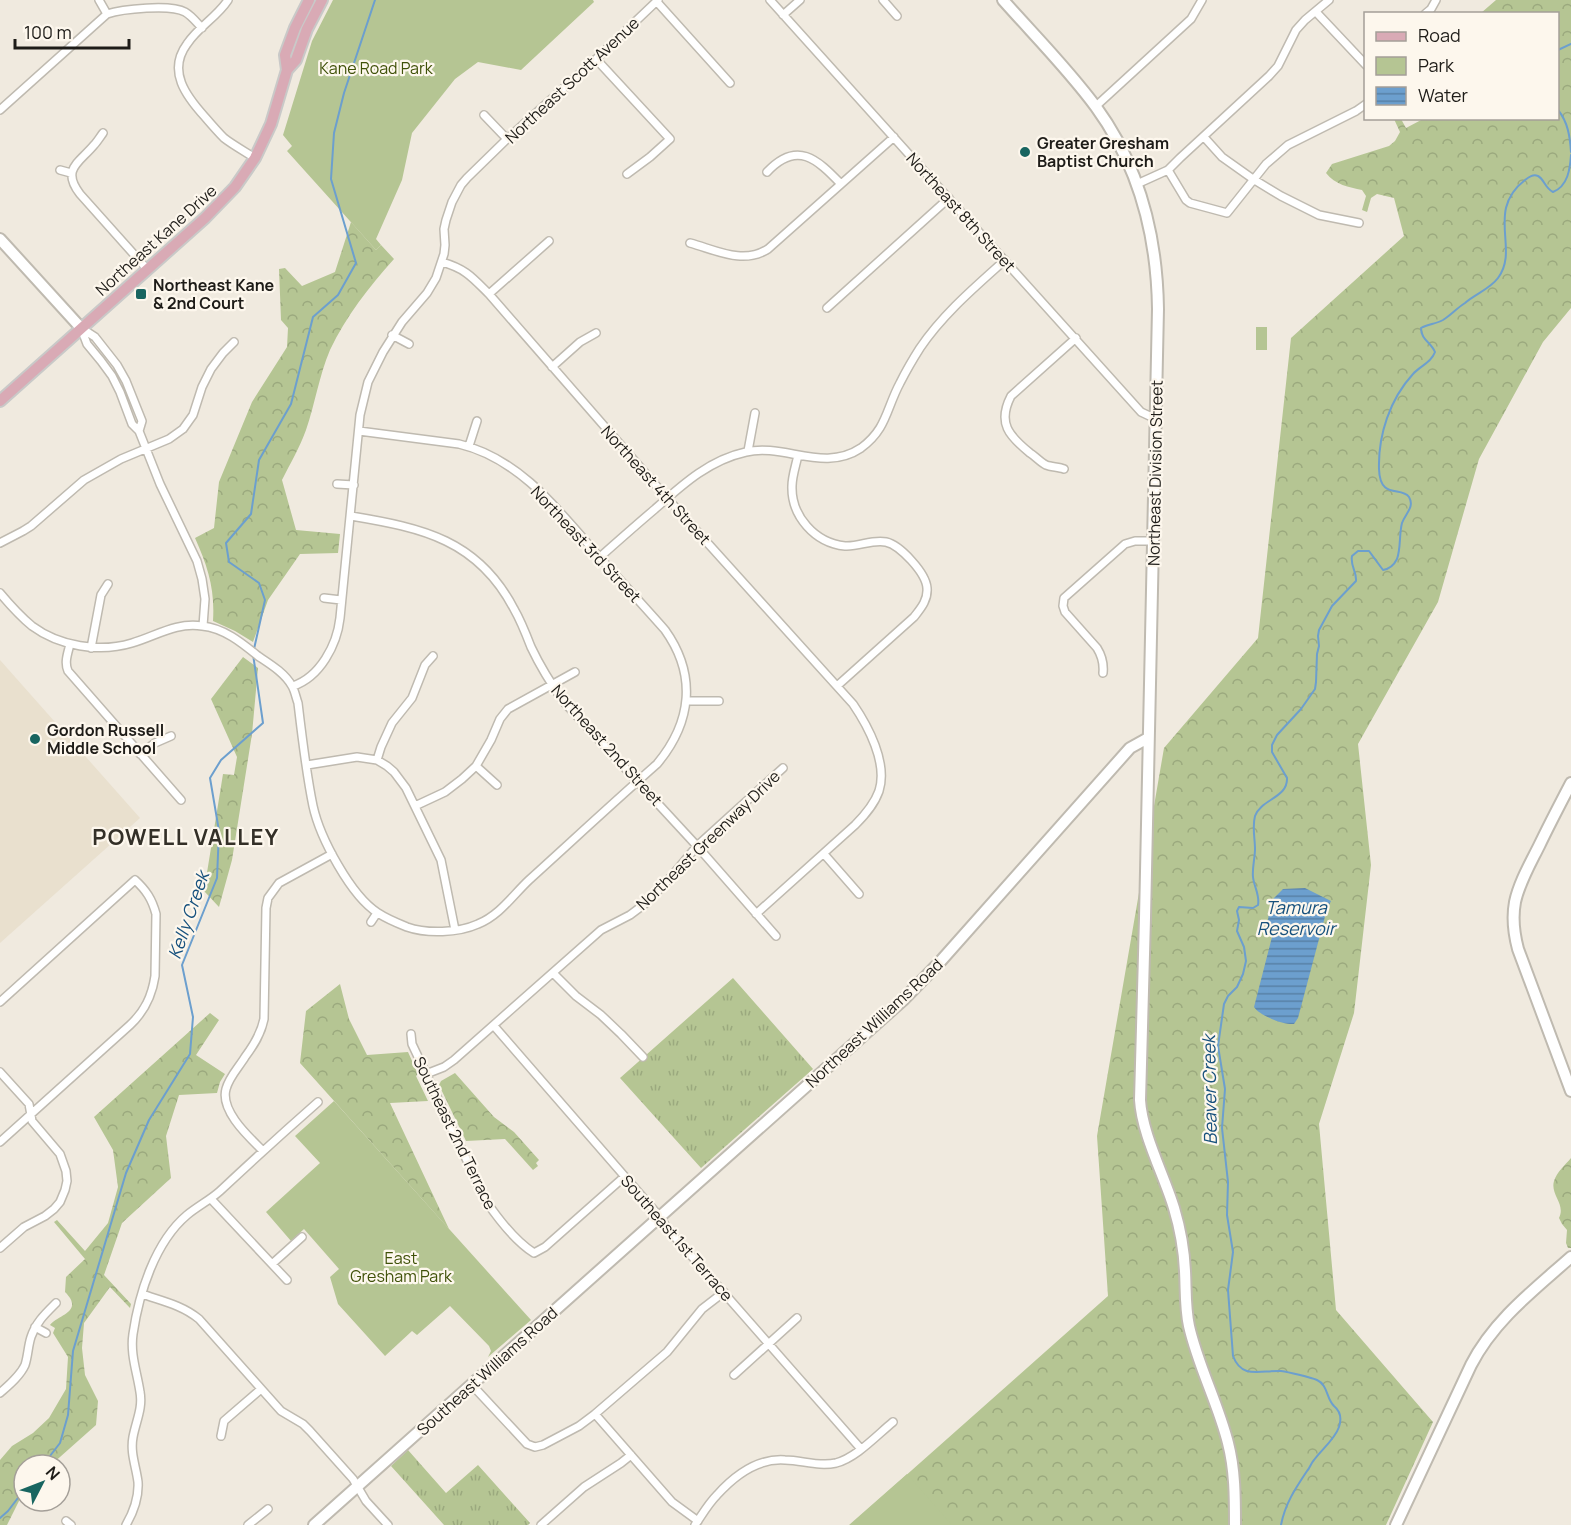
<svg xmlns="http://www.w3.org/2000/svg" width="1571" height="1525" viewBox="0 0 1571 1525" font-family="Manrope,sans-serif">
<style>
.built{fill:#e9e0ce}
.grass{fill:url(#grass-tufts)}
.forest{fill:url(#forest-crowns)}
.green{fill:#b5c593}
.water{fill:url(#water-rules)}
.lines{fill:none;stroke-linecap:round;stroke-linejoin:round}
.stream{stroke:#6c9fce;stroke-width:2}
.street-casing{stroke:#bfbab0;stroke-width:10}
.secondary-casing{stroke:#bfbab0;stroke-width:14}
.primary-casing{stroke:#c9c9c8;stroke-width:14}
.street{stroke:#fff;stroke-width:7}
.secondary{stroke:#fff;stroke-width:10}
.primary{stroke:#d9aab5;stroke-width:10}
.poi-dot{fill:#186560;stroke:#fdf7ed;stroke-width:2}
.labels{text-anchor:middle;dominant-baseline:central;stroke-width:4.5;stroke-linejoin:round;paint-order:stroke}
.park-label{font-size:16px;fill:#3f5108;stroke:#fdf7ed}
.street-label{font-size:16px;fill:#1e1c18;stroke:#fdf7ed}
.poi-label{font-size:16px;font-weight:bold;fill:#1e1c18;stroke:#fdf7ed;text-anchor:start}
.water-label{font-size:18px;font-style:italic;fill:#17517d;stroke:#fdf7ed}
.district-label{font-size:22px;font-weight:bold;letter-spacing:1.5px;fill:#343028;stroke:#fdf7ed}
</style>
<defs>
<pattern id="grass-tufts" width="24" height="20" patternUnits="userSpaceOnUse" patternTransform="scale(1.5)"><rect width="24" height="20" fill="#b5c593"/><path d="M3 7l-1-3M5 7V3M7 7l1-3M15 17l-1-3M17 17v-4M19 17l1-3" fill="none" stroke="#9ba97e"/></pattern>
<pattern id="forest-crowns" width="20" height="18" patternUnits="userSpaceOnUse" patternTransform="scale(1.5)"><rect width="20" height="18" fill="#b5c593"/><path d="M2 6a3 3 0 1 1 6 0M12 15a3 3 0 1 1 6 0" fill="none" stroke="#9ba97e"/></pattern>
<pattern id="water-rules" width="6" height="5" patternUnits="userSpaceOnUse" patternTransform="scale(1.5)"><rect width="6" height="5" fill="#6c9fce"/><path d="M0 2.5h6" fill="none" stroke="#5881a6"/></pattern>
</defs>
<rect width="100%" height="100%" fill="#f0eadf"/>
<!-- built -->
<path class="built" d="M0,660l140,158 -140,125z"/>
<!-- grass -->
<path class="grass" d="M733,978l80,91 -112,99 -81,-90z
M408,1450l38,43 32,-28 52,58 -2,2h-84l-53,-59z"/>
<!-- forest -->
<path class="forest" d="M1496,0h75v308l-28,34 -64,117 -41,143 -80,142 13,121 -17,148 -35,111 17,186 97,112 -47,103h-536l258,-229 -11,-160 67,-388 94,-110 33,-300 113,-102 -10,-38 -17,-4 -6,4 -4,14 -5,-2 4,-14 -4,-6c-13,-3 -27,-5 -36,-17l6,-9 57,-18 6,-5 5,-9 -6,-13h7l5,9 17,-9 135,-1v-104l-77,-1z
M351,222l25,28 5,-5 13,14c-25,28 -48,57 -64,91 -11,26 -15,54 -24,80 -6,17 -16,34 -24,50l14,50 44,4 -2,19 -38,1 -32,46 -15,42 -18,-11 -22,-10c2,-32 -5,-54 -18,-83l19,-10 5,-46 33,-80 35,-55 1,-19 -7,-8 -2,-51 6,-1 17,18 33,-14z
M243,657l15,11 -6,66 -20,126 -13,47 -15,-16 19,-117 11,1 3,-18 -26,-58z
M340,984l9,35 18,36 41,-3 10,22 -2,2 12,25 -38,2 59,126 -149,-166 6,-52z
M210,1013l9,7 -23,35 29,19 -5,8 -3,11 -38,2 -13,41 5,42 -49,45 -18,52 27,29 -1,4 -20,-21 -26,36 -2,25 3,27 13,26 -2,24 -45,40h-27v26l-17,34h-7v-65l12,-14 21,-13 16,-15 17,-29 2,-32 -15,-24 2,-5 -5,-3c7,-10 35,-13 15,-33l1,-15 19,-18 -31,-37 3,-2 28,31 23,-28 10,-36 -5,-37 -19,-33z
M455,1073l39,44 20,15 25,28 -3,3 2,3 -5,4 -28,-31 -39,2 -27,-56 2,-4z
M1571,1158v90h-3l-2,-5 1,-13 -5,-6 -3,-6c7,-14 -9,-23 -5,-37 3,-9 11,-16 17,-23z"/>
<!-- green -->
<path class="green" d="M333,0h260l1,2 -73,68 -43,-8 -23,17 -43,54 -10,47 -26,59 5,6 -5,5 -89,-99 5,-5 -9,-11 29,-94z
M1256,327h11v23h-11z
M334,1101l197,219 -43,37 3,-6 -2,-5 -39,-40 -33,29 -5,-4 -27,25 -47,-52 -8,-27 9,-8 -35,-40 -13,12 -25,-29 54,-49 -25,-27z
M907,1474l45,51h-103z"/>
<!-- water -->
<path class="water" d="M1305,888l26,13 -4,8 -29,109 -4,6c-10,1 -34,-8 -40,-17l18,-70v-6l-5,-5 4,-25 12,-12z"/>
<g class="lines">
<!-- stream -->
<path class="stream" d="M1558,50l13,-6
M1558,110c10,12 12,27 13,42
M254,649l11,-49 -6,-17 -30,-21 -3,-19 25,-29 8,-54 32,-56 22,-87 25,-22 18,-32 -25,-84 3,-46 10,-40 31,-93
M43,1465l17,-22 8,-28 5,-64 53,-178 23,-53 41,-66 3,-37 -11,-52 35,-87 2,-47 -9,-53 11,-18 42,-37 -10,-69
M0,1518l8,-7 16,-21
M1281,1525c4,-21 14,-36 26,-54 3,-3 4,-8 7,-11 8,-11 21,-21 25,-33 3,-9 1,-16 -5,-21 -8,-8 -6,-21 -17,-26 -7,-3 -29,-8 -36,-9 -20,-1 -39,9 -48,-15l-5,-66 5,-38 -6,-37 1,-33 -6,-54 3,-39 -7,-43 6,-42 4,-8 9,-9 6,-13 3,-13 -2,-14 -7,-16 2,-11 -2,-9 2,-4 14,1 5,-3c2,-10 -4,-18 -5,-28 -1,-9 2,-19 2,-28 0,-11 -3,-22 0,-33 6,-17 33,-18 32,-38l-15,-26v-7l5,-10 24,-26 14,-20 1,-7 1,-28 2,-8 -1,-10 1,-6 13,-24 24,-25c1,-9 -6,-15 -4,-25l6,-5h11l14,19c6,-1 11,-5 14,-11 4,-11 2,-25 5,-36 3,-9 13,-16 7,-26 -8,-11 -29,3 -30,-28 -1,-34 11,-70 34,-95 7,-8 18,-11 22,-22 -4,-10 -14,-12 -14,-24 7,-4 15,-4 22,-8 8,-5 14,-12 22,-17 10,-9 25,-14 33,-25 22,-29 -13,-67 27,-98 4,-3 8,-6 13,-4 6,3 7,12 15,16 15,-6 17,-23 18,-37"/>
<!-- street casing -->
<g class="street-casing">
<path id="street" d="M99,0l8,14
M228,0c-11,17 -30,27 -41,44 -20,27 -1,52 18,73 6,7 12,14 19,21 9,7 20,13 31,20
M770,0l371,412 15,7
M883,0l14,16
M657,2l73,81
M1316,12l50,53
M1425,14l6,-5 5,-9
M783,15l17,-15
M596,59l74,80 -20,18 -23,17
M1095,107l96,-88 11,-19
M0,110l107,-96c15,-5 64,-10 78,-2 7,4 12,11 17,16
M484,115l23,24
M103,133c-3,4 -6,9 -9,12 -15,18 -33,24 -14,49l67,75
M1204,137l18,20 31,22 28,17 38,19 40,8
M60,170l11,3
M1168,170l18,30 4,3 37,10 39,-49 22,-19 68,-34 10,-7
M767,172c30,-32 50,-13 74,12
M1137,184l31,-14 12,-12 89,-82 9,-10 18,-36 9,-10 24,-20
M690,243c26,7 53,22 78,6l126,-112
M442,262c24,7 30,15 47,32l178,204 186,206c15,22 35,59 26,87 -5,14 -14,24 -24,34l-99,89
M489,294l60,-53
M827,308l122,-110
M81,328l6,16 14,17 11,15 8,16 12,32 7,7 21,53 37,77 5,18 3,20 -2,27
M81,328l14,9 22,28 9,16 16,40 -3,10
M392,335l17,9
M552,367l28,-25 16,-9
M469,446l8,-25
M748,451l7,-38
M798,455c-2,10 -6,21 -6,31 -1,30 23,57 53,60 14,1 27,-7 41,-4 14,3 40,31 41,46 1,12 -6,20 -13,29l-77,69
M1064,469c-5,-2 -13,-2 -18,-4 -6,-3 -11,-9 -16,-12 -21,-17 -33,-30 -19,-57l65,-58
M337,484l17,1
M351,516c72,12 127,24 163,93 7,12 12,25 17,38 9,19 20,37 33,55l133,144 79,90
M0,543l23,-12 8,-5 53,-46 37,-21 48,-20 14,-10 10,-14 9,-28 9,-18 12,-16 11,-11
M600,557c18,-16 36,-32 55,-48 27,-24 54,-49 91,-57 38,-9 78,21 115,-4 26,-19 25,-39 39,-65 6,-12 13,-24 20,-35 23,-34 55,-61 85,-88
M0,593c10,12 20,23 32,33 27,20 67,27 100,17 24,-7 44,-21 70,-17 22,2 40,17 56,30 12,8 27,17 34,30 3,5 4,12 6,17 4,34 8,69 15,103 7,32 38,90 65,107 9,6 19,10 29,14 20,7 51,6 71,-3 22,-9 35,-29 51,-44 43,-39 85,-78 128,-116 35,-42 40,-89 8,-134 -23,-26 -47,-52 -71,-79 -37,-43 -76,-93 -135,-107l-100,-13
M324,598l17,2
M70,644c-2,9 -6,18 -2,27l113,129
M91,648l10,-53 7,-11
M1103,673c1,-10 -1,-17 -6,-25l-32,-36 -2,-6 1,-8 61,-54 10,-3h18
M293,686c27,-9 44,-41 47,-68l20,-203 8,-33 15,-30 19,-30 25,-29 9,-15 8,-24 1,-9 -1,-16 2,-9 6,-18 9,-17 6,-7 40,-39 89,-80 62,-59
M687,701h32
M140,754l15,-11 16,-7
M377,760l4,-13 11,-24 20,-25 13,-33 8,-9
M307,765l50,-8 20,3 10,6 7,6 12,16 35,72 14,70
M476,766l21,19
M415,806l30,-14 17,-13 14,-13 15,-26 9,-21 8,-10 67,-37
M824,854l35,40
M371,922l6,-9
M553,973l23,23 25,19 20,19 22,23
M0,1002l135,-122c11,10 17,19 21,34l-1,62c-3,20 -10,35 -25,49l-130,117
M494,1026l166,191 7,11 194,221
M411,1034l1,10 74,157c13,19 29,40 48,52l11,-6 79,-70
M0,1072l29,32 3,17 28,33 6,17 1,10 -2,9 -5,12 -6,7 -9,7 -21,11 -24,21
M426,1074l18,-7 10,-7 147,-130 29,-15 16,-12 25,-26 26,-31 86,-78
M263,1151c-14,-14 -43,-40 -37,-62 3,-12 13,-22 19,-32 9,-12 16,-23 19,-38l2,-111 2,-10 11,-15 53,-29
M211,1199l76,81
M272,1264l30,-27
M142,1294c20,7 40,11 57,25l82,92 22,13 7,7 43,48 13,22 22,24
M35,1327l11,6
M734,1375l63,-57
M472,1385l55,59 8,3 8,-2 36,-19 16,-12 72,-62 35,-43 22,-17
M0,1393c9,-8 20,-17 25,-28 3,-9 3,-19 6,-28 5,-15 15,-24 25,-34
M595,1414l77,88 26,19
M221,1436l3,-15 37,-32
M66,1521l5,4
M126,1525c8,-14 13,-27 12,-43 -2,-16 -8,-29 -5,-45 3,-16 10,-29 7,-45 -3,-20 -10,-38 -7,-58 6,-41 22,-92 54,-119 11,-9 23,-15 33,-24 32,-30 65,-60 98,-89
M248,1525l20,-16
M541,1525l43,-38 37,-24 10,-8
M695,1525c7,-10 13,-21 22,-30 18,-20 41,-37 68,-35 17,0 33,7 51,3 20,-5 41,-28 57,-41"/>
</g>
<!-- secondary casing -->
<g class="secondary-casing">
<path id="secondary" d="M1003,0c31,35 65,69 93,107 43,59 61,129 62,202l-13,609 -5,182c2,34 24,75 34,108 6,20 10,42 11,63 1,19 0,37 4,55 9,40 29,77 39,117 7,27 7,54 7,82
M0,239l81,89
M1571,783c-11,21 -22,42 -32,63 -9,18 -20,37 -24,56 -3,16 -1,32 3,47l53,142
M314,1525l589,-525 36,-37 191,-215 18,-10
M1396,1525l75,-160c23,-45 64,-76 100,-108"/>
</g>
<!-- primary casing -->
<g class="primary-casing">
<path id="primary" d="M287,70l-2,-15 10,-27 14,-28
M0,401l205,-183 30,-31 20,-29 16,-34 16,-54 9,-10 11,-31 15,-29"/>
</g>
<!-- street -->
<use href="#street" class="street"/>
<!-- secondary -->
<use href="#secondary" class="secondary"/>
<!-- primary -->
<use href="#primary" class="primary"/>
</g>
<!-- markers -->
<g class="poi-dot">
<circle cx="1025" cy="152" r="6"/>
<rect x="135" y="288" width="12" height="12" rx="3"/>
<circle cx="35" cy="739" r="6"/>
</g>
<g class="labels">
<!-- park labels -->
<g class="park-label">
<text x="376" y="68">Kane Road Park</text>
<text x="401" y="1258">East<tspan x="401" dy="18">Gresham Park</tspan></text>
</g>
<!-- street labels -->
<g class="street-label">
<text transform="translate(572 80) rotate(-43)">Northeast Scott Avenue</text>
<text transform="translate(961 212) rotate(48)">Northeast 8th Street</text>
<text transform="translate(156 240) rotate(-42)">Northeast Kane Drive</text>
<text transform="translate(1155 473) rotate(-89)">Northeast Division Street</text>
<text transform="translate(656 485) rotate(48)">Northeast 4th Street</text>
<text transform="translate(586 544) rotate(47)">Northeast 3rd Street</text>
<text transform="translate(607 745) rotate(48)">Northeast 2nd Street</text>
<text transform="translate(708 840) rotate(-44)">Northeast Greenway Drive</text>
<text transform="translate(874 1023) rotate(-43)">Northeast Williams Road</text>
<text transform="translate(455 1133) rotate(64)">Southeast 2nd Terrace</text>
<text transform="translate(677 1238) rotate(49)">Southeast 1st Terrace</text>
<text transform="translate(487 1371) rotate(-42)">Southeast Williams Road</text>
</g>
<!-- poi labels -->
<g class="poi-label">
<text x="1037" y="143">Greater Gresham<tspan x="1037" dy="18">Baptist Church</tspan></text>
<text x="153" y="285">Northeast Kane<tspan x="153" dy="18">&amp; 2nd Court</tspan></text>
<text x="47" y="730">Gordon Russell<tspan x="47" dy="18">Middle School</tspan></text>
</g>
<!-- water labels -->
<g class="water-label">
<text x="1296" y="907">Tamura<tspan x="1296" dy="21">Reservoir</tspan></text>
<text transform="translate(188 915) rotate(-71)">Kelly Creek</text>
<text transform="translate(1209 1090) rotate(-91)">Beaver Creek</text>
</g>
<!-- district labels -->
<g class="district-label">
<text x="186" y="837">POWELL VALLEY</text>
</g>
</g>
<!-- legend -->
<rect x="1364" y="12" width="195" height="108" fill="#fdf7ed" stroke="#a49f98" stroke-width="1.5"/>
<rect x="1376" y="32" width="30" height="9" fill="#d9aab5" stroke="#a49f98" stroke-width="1.5"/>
<text x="1418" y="42" font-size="18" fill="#1e1c18">Road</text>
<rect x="1376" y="57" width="30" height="18" fill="#b5c593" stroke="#a49f98" stroke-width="1.5"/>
<text x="1418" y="72" font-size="18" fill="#1e1c18">Park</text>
<rect x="1376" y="87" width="30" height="18" fill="url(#water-rules)" stroke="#a49f98" stroke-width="1.5"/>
<text x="1418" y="102" font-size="18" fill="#1e1c18">Water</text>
<!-- north arrow -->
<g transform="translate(42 1483) rotate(48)"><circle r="28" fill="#fdf7ed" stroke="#a49f98" stroke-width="1.5"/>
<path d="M0-4.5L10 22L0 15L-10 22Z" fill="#186560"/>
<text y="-9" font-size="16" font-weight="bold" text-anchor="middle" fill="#1e1c18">N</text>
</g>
<!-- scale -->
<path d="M15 39v9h114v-9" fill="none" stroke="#1e1c18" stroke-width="3"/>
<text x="24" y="39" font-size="18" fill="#1e1c18" stroke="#fdf7ed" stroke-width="4.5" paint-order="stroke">100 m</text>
</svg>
